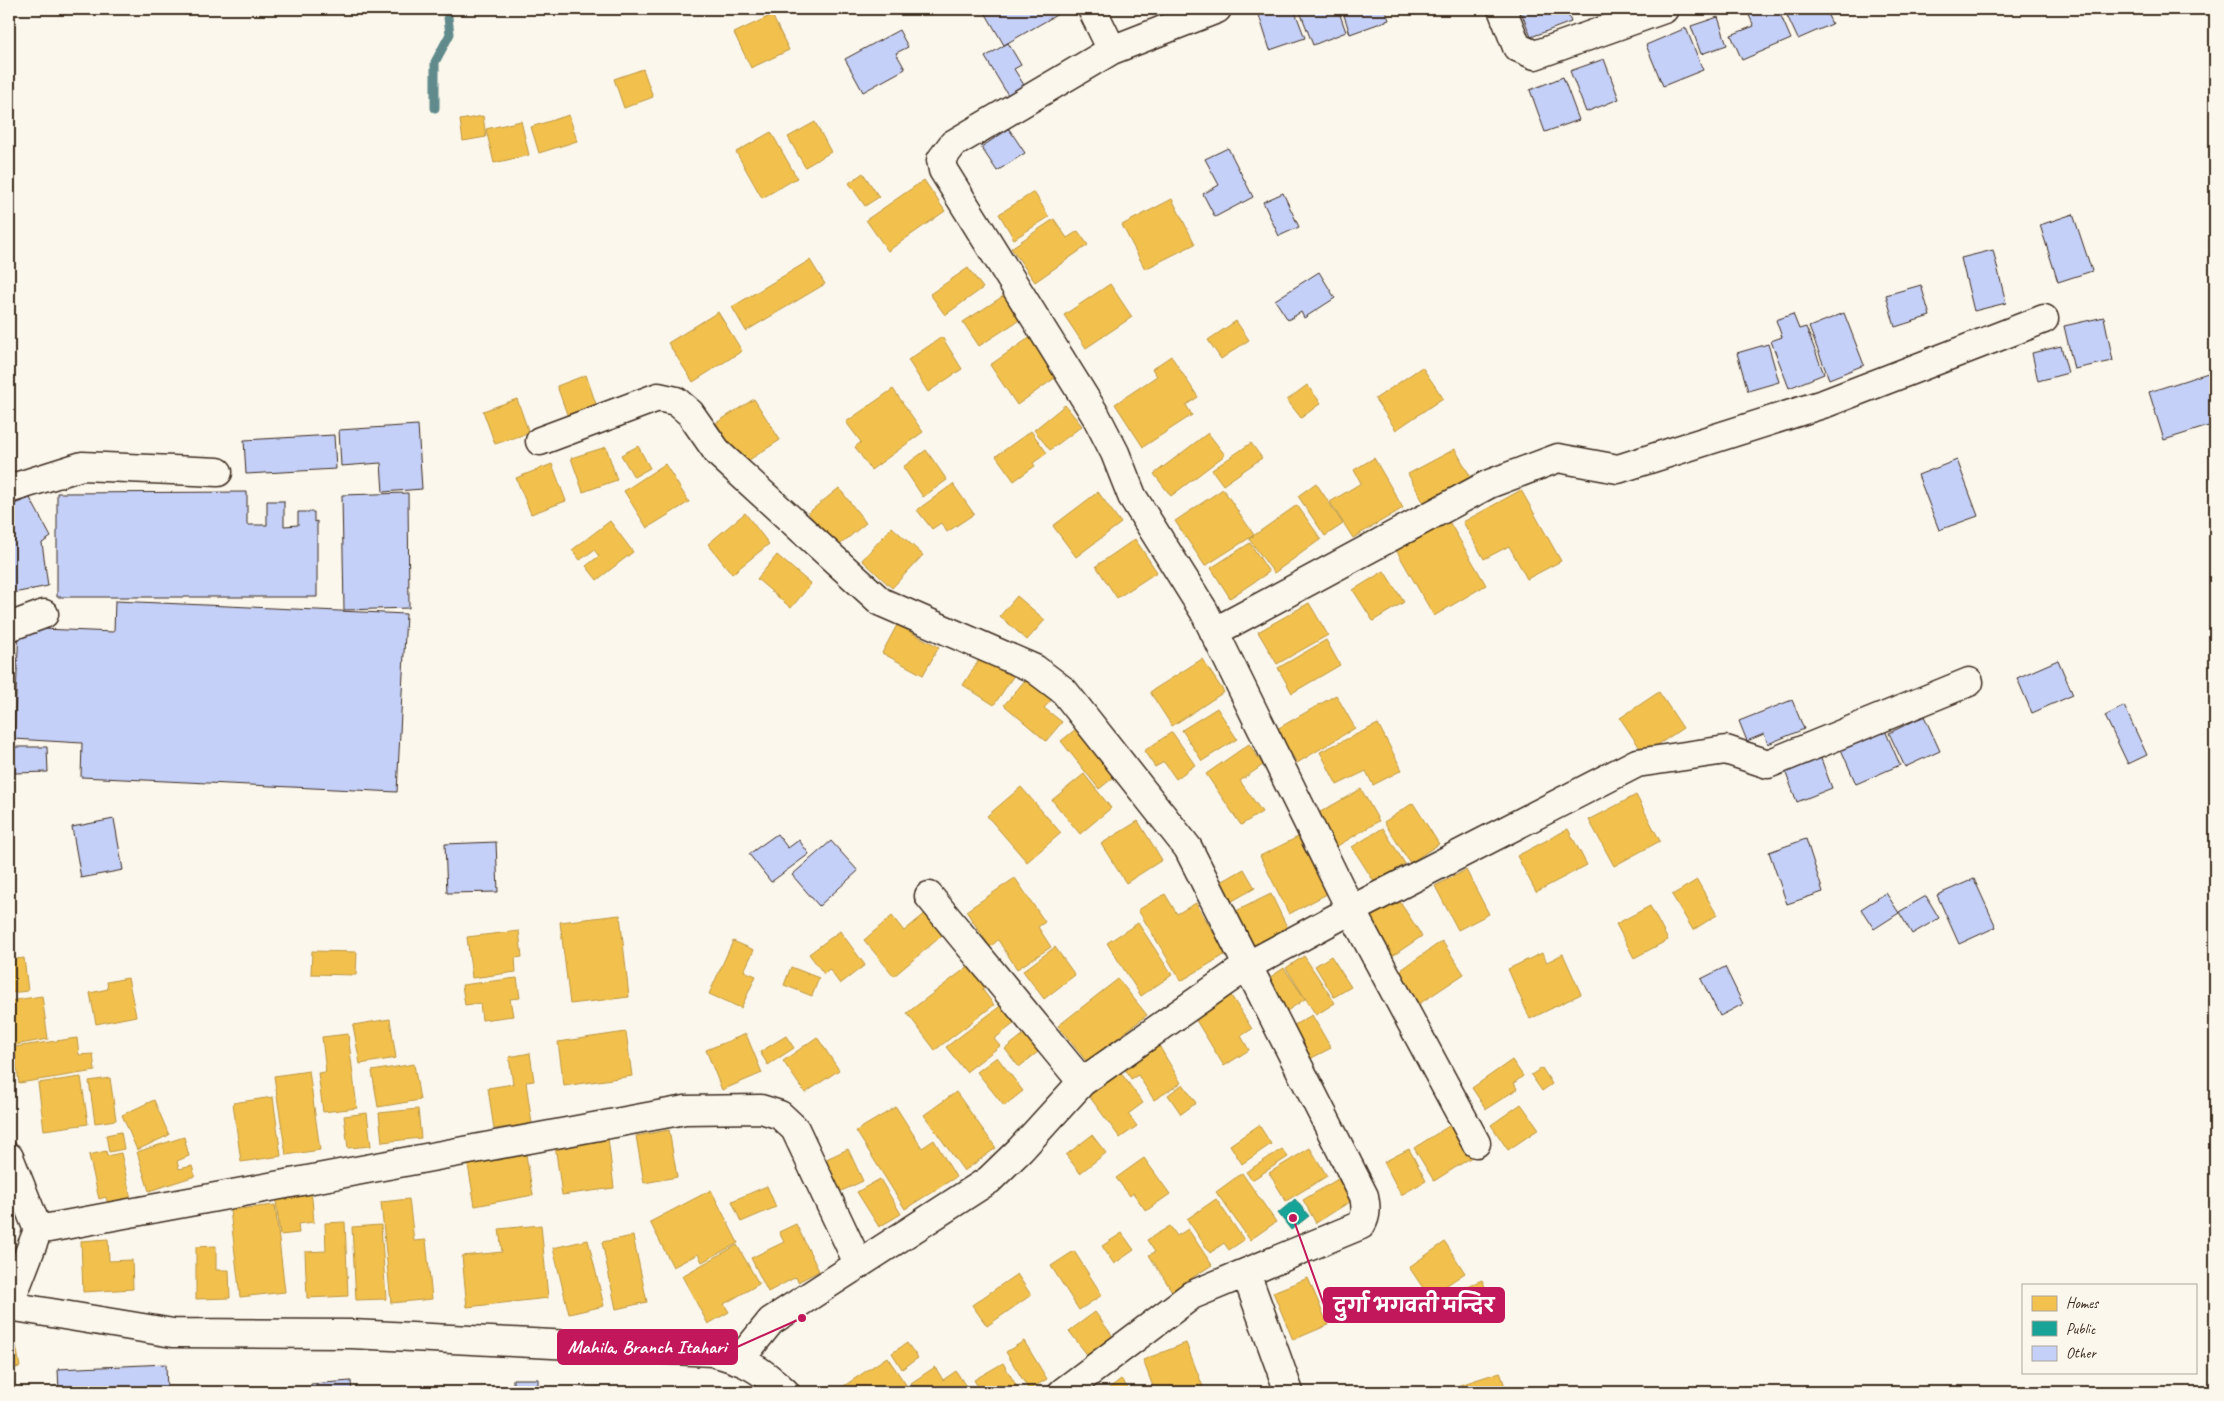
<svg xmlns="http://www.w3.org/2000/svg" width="2224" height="1401" viewBox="0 0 2224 1401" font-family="Caveat,'Playpen Sans Deva',sans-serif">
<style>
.homes{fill:#f2c14e;stroke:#bb9440}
.public{fill:#17a398;stroke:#227f73}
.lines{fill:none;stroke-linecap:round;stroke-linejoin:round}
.stream{stroke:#618a8b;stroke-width:9}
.building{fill:#c5d0f8;stroke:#3b2a1e}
.minor-casing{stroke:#3b2a1e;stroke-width:31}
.minor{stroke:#fbf7ec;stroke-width:28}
.leader{fill:none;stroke:#c2185b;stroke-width:2}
.callout-dot{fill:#c2185b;stroke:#fbf7ec;stroke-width:2}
.callout{fill:#c2185b;stroke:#c2185b;stroke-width:2}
.callout-label{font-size:19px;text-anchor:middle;font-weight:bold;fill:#fff}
</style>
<rect width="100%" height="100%" fill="#fbf7ec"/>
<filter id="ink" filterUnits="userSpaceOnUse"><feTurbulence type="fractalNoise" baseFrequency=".02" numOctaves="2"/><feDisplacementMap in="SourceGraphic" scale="10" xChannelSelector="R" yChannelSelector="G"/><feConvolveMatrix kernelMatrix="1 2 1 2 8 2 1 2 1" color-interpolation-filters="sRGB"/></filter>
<g filter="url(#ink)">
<!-- homes -->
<path class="homes" d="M772,15l17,35 -38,18 -17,-35z
M643,69l10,28 -29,11 -10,-29z
M569,115l8,26 -38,12 -8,-26z
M483,116l3,21 -23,4 -3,-21z
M521,121l8,34 -35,8 -8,-34z
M815,122l16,30 -26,15 -17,-30z
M771,132l26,46 -35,20 -26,-46z
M863,173l16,24 -14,9 -16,-23z
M924,180l21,31 -57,40 -22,-31z
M1034,192l15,25 -35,22 -15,-25z
M1172,199l23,45 -50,25 -23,-44z
M1054,219l13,19 11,-7 10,14 -53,37 -24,-34z
M810,260l15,24 -79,47 -14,-24z
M968,268l15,20 -38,27 -15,-21z
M1110,284l22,33 -46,31 -22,-33z
M1005,295l16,24 -42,27 -16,-24z
M718,312l24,39 -49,31 -25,-39z
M1236,321l13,19 -28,19 -13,-19z
M1032,336l27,39 -42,30 -27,-40z
M942,337l20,32 -34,23 -20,-32z
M1171,356l27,41 -12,8 6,10 -49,32 -28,-43 42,-28 -5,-7z
M1422,367l21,31 -47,32 -21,-31z
M586,375l11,32 -29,10 -11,-31z
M1307,385l14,18 -20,15 -14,-18z
M893,389l30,43 -52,38 -16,-23 6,-5 -15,-20z
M517,399l12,34 -34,11 -12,-33z
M754,399l26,41 -37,24 -27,-41z
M1065,405l17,21 -32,24 -16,-20z
M1031,431l16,22 -14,10 2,3 -21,15 -18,-25z
M1208,433l17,22 -54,41 -17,-22z
M1251,443l11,15 -39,27 -11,-15z
M638,446l12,22 -16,9 -13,-22z
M606,447l11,33 -34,12 -12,-34z
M1455,449l19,34 -47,26 -19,-35z
M926,450l21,30 -24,17 -20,-30z
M1374,458l29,50 -50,30 -23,-36 31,-19 -7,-13z
M552,464l14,37 -35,13 -15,-36z
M665,464l24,38 -42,26 -23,-37z
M1316,483l27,41 -18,12 -27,-40z
M953,484l21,30 -27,18 -6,-9 -9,6 -15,-19z
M839,488l27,35 -30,25 -28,-35z
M1223,489l31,46 -49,31 -30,-45z
M1521,490l40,71 -34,18 -18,-33 -25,13 -21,-37z
M1098,492l23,31 -45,34 -23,-31z
M1297,505l24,34 -47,34 -25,-34z
M745,513l24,31 -37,30 -24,-30z
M1447,518l39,67 -52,31 -39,-68z
M610,521l23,31 -36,28 -11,-14 13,-10 -5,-6 -14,10 -8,-10z
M892,527l31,28 -31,33 -30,-28z
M1135,539l22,33 -40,26 -21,-32z
M1250,543l19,29 -39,26 -19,-30z
M777,555l34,29 -20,24 -34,-29z
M1384,571l20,31 -31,19 -20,-31z
M1017,596l28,24 -18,20 -27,-24z
M1309,603l19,32 -51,29 -19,-32z
M897,625l42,22 -16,28 -41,-22z
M1326,640l14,25 -48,28 -14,-25z
M982,655l32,20 -20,30 -31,-20z
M1202,659l22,33 -52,34 -22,-34z
M1027,678l25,21 -8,9 18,14 -16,19 -42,-36z
M1659,692l24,36 -39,26 -24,-36z
M1336,695l19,33 -58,35 -20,-34z
M1217,708l20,31 -35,22 -20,-31z
M1378,724l24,46 -29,15 -7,-14 -29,14 -17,-33z
M1081,725l38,48 -20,16 -38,-48z
M1172,732l23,33 -19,14 -12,-17 -9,5 -11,-16z
M1249,744l14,21 -23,16 22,31 -21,13 -35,-51z
M1084,774l27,34 -31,26 -28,-34z
M1021,787l40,46 -34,29 -40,-46z
M1361,789l18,32 -45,27 -19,-33z
M1636,795l24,46 -46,25 -25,-46z
M1413,803l26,41 -29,19 -26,-41z
M1138,821l24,39 -36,23 -25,-39z
M1383,828l22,36 -30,19 -23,-36z
M1568,829l19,36 -51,27 -19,-36z
M1298,837l29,57 -38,20 -29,-58z
M1244,869l11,19 -28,16 -11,-19z
M1466,870l23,44 -31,16 -23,-44z
M1015,878l30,44 -7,5 13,20 -34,22 -19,-29 -8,7 -24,-36z
M1697,880l20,35 -24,15 -21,-35z
M1165,894l12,20 19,-11 30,51 -45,27 -43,-71z
M1271,894l17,35 -42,22 -18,-36z
M1396,896l26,40 -31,21 -27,-40z
M1650,906l18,34 -34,18 -18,-34z
M927,912l18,21 -51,43 -30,-36 28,-24 12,15z
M620,915l9,82 -59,7 -10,-82z
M1138,923l34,52 -31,21 -34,-53z
M519,931l3,26 -7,1 1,14 -44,6 -5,-41z
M840,931l25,34 -25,19 -11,-15 -5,5 -15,-20z
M733,941l21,9 -10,21 12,5 -15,32 -32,-14z
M1442,941l22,33 -45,30 -21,-32z
M1055,947l20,28 -31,24 -21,-28z
M312,951l45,1 -1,23 -45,-1z
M1542,953l5,9 16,-8 18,40 -51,25 -22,-50z
M1304,956l31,47 -19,12 -30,-47z
M1331,956l20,31 -17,10 -19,-31z
M24,958l4,33 -19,2v-33z
M974,962l16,21 -8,6 12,16 -59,45 -28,-37z
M791,967l28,11 -7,18 -28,-11z
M1284,968l21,31 -24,16 -21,-31z
M128,978l8,38 -40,8 -6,-31 18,-4 -1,-7z
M517,978l3,20 -10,1 3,17 -31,4 -2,-17 -15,2 -3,-20z
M1118,979l29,36 -60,47 -29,-36z
M1230,994l22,35 -11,7 8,14 -25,16 -30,-49z
M42,996l6,43 -39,7v-45z
M1007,1001l13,18 -26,20 6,7 -34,26 -20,-25z
M1312,1015l19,33 -27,14 -17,-33z
M390,1019l6,39 -36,6 -7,-39z
M1029,1030l14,18 -24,19 -14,-18z
M626,1032l6,44 -68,10 -6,-44z
M348,1034l9,74 -34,4 -5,-39 8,-1 -4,-35z
M746,1034l16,39 -40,17 -16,-40z
M786,1036l8,12 -26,17 -8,-13z
M817,1037l22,33 -34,23 -22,-32z
M77,1038l2,17 14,-1 2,17 -76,12 -5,-36z
M1158,1044l23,39 -27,17 -16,-25 -7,4 -8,-14z
M530,1053l4,28 -8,1 6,42 -38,5 -6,-41 25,-4 -4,-27z
M997,1057l26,34 -19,15 -27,-34z
M1512,1060l11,16 -9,7 3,6 -31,20 -14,-21z
M414,1064l6,36 -42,7 -6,-36z
M1542,1068l10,16 -10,7 -11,-16z
M309,1071l11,79 -34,5 -12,-79z
M1121,1073l22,30 -15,11 9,12 -17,12 -31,-42z
M81,1077l7,47 -44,6 -6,-47z
M110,1078l6,42 -21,3 -6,-42z
M1183,1084l13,19 -15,11 -13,-19z
M956,1092l40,56 -32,23 -40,-56z
M273,1097l8,59 -40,6 -8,-59z
M154,1100l15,35 -32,15 -15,-35z
M1521,1104l18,25 -31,21 -17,-25z
M896,1107l26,41 12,-8 22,37 -51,32 -49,-78z
M418,1109l3,29 -39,4 -3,-29z
M367,1113l4,33 -23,2 -4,-32z
M1452,1124l20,33 -38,24 -20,-33z
M1259,1125l12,19 -29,20 -12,-19z
M669,1130l8,47 -33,6 -8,-47z
M121,1132l3,17 -15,3 -3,-17z
M1092,1135l14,18 -26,20 -14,-18z
M184,1137l5,19 -12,5 2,8 13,-3 3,10 -46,15 -12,-39z
M608,1138l6,50 -52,7 -7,-50z
M1310,1148l17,28 -41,25 -17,-28z
M848,1149l15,32 -28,13 -15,-32z
M1282,1149l6,8 -36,23 -6,-8z
M1409,1149l17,32 -25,14 -17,-33z
M106,1151l1,5 14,-3 10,46 -23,5 -2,-7 -7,2 -10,-44z
M526,1155l7,40 -58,11 -7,-41z
M1144,1158l26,36 -24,17 -13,-18 -3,3 -14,-18z
M1242,1173l34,49 -26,18 -34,-48z
M880,1179l21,35 -22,13 -22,-35z
M1338,1179l13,22 -35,22 -13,-23z
M767,1186l9,21 -35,15 -9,-21z
M311,1188l3,34 -16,2 1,9 -19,2 -5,-43z
M711,1190l27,53 -36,19 -4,-8 -25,13 -23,-45z
M409,1199l5,42 12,-1 6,59 -41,4 -10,-101z
M1216,1199l28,41 -15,10 -5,-7 -14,10 -23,-34z
M275,1205l10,87 -45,5 -10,-87z
M345,1222l3,74 -41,2 -2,-46 21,-1 -1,-28z
M796,1224l23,47 -21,11 -2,-5 -28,15 -17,-34 33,-16 -5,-10z
M381,1225l5,74 -30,1 -4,-73z
M541,1225l7,73 -81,9 -5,-51 40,-4 -3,-23z
M1170,1226l7,10 11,-7 24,36 -40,26 -23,-36 6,-3 -8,-12z
M1122,1233l12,17 -20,14 -12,-18z
M633,1236l14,66 -31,7 -14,-67z
M108,1239l1,22 23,-1 1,29 -50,3 -2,-51z
M588,1240l16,66 -35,8 -16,-66z
M1445,1242l20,31 -36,24 -20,-30z
M737,1245l22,39 -35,20 5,8 -21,12 -26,-48z
M216,1246v24h13l1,28 -34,1v-52z
M1074,1251l28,44 -23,15 -28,-44z
M1017,1274l14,21 -44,31 -15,-21z
M1308,1278l20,47 -35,15 -20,-48z
M1482,1280l12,27 -39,16 -11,-27z
M1095,1312l22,30 -25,19 -23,-30z
M1024,1341l23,38 -18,11 -23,-38z
M907,1343l11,15 -16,11 -10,-16z
M1186,1343l19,49h-50l-12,-32z
M16,1345l4,22 -11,2v-23z
M887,1357l24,35h-76z
M1003,1363l17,29h-44l-2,-3 4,-2 -4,-7z
M935,1367l8,13 13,-9 11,17 -6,4h-43l-7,-9z
M1500,1372l7,20h-48l-2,-6z
M1121,1379l10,13h-27z"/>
<!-- public -->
<path class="public" d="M1295,1199l14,17 -18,14 -13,-17z"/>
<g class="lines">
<!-- stream -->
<path class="stream" d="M435,108v-46l15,-28 -3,-25"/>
</g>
<!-- building -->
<path class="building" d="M983,9h82v1l-61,35z
M1257,9h37l11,29 -35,12z
M1299,9h39l8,23 -33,13z
M1342,9h43l4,11 -39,14z
M1520,9h46l5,13 -40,15z
M1746,9h32l13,30 -49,21 -11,-25 23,-9z
M1784,9h41l7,15 -34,15z
M1718,17l9,28 -26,9 -10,-28z
M1686,28l17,42 -40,16 -17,-41z
M899,30l9,17 -12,6 9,16 -42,23 -18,-33z
M1008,43l13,22 -7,4 10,16 -16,10 -23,-38z
M1604,59l15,40 -33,13 -16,-41z
M1563,77l16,43 -34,12 -15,-42z
M1009,129l16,24 -28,18 -16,-24z
M1228,148l25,49 -38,20 -12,-23 16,-9 -14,-26z
M1283,193l16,34 -20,9 -16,-34z
M2073,214l19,57 -34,11 -18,-57z
M1993,250l13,53 -32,8 -13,-53z
M1319,272l16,26 -31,20 -3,-6 -13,8 -13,-20z
M1921,285l9,31 -35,11 -9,-32z
M1844,313l20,52 -35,14 -20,-52z
M1793,314l6,15 7,-2 18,47 -35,14 -18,-47 11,-4 -6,-17z
M2104,317l9,44 -39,8 -10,-43z
M1768,344l11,38 -31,9 -11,-38z
M2061,346l7,27 -30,8 -6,-28z
M2211,372l4,14v38l-51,16 -15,-48z
M418,425l4,64 -39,3 -2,-29 -40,3 -2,-36z
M334,435l2,34 -90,5 -2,-34z
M1957,460l21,56 -39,14 -21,-55z
M247,492v33h20v-24h17v25l14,-1v-13h16v10l3,-1v76h-260v-104z
M408,493l1,115 -65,2 -2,-115z
M30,498l21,39 -9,6 6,43 -34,7 -5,-3v-84z
M115,601l291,13 -9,178 -316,-15 1,-34 -68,-4 5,-111 95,4z
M2058,660l15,35 -41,18 -15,-35z
M1792,700l12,29 -36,15 -4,-10 -17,7 -8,-20z
M2124,706l23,49 -19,9 -23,-48z
M1924,716l16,35 -35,16 -16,-34z
M1884,728l16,37 -44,19 -16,-37z
M14,747h33l1,25 -33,1z
M1820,756l12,32 -35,14 -12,-31z
M114,819l9,51 -42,8 -9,-51z
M777,834l11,14 11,-8 10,14 -38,28 -22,-28z
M1806,839l17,53 -36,12 -18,-52z
M831,841l27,30 -39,35 -27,-31z
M496,842l2,50 -51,1 -2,-49z
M1974,879l22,48 -37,17 -22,-49z
M1886,893l13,20 -25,16 -13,-20z
M1926,896l13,22 -27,16 -13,-22z
M1725,967l18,37 -23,12 -19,-37z
M166,1364l1,28h-108l-1,-23z
M513,1379h25v13h-25z
M351,1381l1,11h-41v-8z
M599,1387v5h-21v-3z"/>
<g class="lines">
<!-- minor casing -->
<g class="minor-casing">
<path id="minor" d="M1092,9l20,41
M1217,9l-105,41 -159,94 -12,16 2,10 153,246 19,37 17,43 72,115 147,299 125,233
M1502,9l15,38 18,8 129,-46
M540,441l118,-44 18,4 14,12 28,40 163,149 154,67 29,22 124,157 176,348c2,11 3,19 -3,29l-169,70 -129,97
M9,489l73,-23 136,6
M9,627l35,-13
M1214,632l275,-148 69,-26 60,11 208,-66 218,-84
M929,896l153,186
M9,1157l29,73 -29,75
M38,1230l647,-120 76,-1 19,6 15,14 63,134
M1246,1273l43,119
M9,1306l164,27 179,1 360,18c34,9 47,16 73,40
M740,1359l31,-38 218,-141 31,-30 62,-68 165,-116 104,-56 286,-147 89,-13 42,14 201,-82"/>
</g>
<!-- minor -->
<use href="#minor" class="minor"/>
</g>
</g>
<!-- callouts -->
<path class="leader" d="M1293 1218L1324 1305M802 1318L737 1347"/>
<g class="callout-dot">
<circle cx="1293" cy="1218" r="5"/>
<circle cx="802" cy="1318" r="5"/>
</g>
<g class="callout">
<rect x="1324" y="1288" width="180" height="34" rx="5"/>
<rect x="558" y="1330" width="179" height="34" rx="5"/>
</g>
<g class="callout-label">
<text x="1414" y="1312">दुर्गा भगवती मन्दिर</text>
<text x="647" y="1353">Mahila, Branch Itahari</text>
</g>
<!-- margin -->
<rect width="2224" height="1401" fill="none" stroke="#fbf7ec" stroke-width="30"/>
<rect x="15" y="15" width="2194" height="1371" fill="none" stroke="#3b2a1e" stroke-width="2" filter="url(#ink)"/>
<!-- legend -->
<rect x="2022" y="1284" width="175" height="90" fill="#fbf7ec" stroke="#aea59a"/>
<rect x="2032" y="1296" width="25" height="15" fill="#f2c14e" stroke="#aea59a"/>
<text x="2066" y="1308" font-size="15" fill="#3b2a1e">Homes</text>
<rect x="2032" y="1321" width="25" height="15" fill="#17a398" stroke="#aea59a"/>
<text x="2066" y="1334" font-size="15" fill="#3b2a1e">Public</text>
<rect x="2032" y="1346" width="25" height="15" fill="#c5d0f8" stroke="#aea59a"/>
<text x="2066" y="1358" font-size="15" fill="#3b2a1e">Other</text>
</svg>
